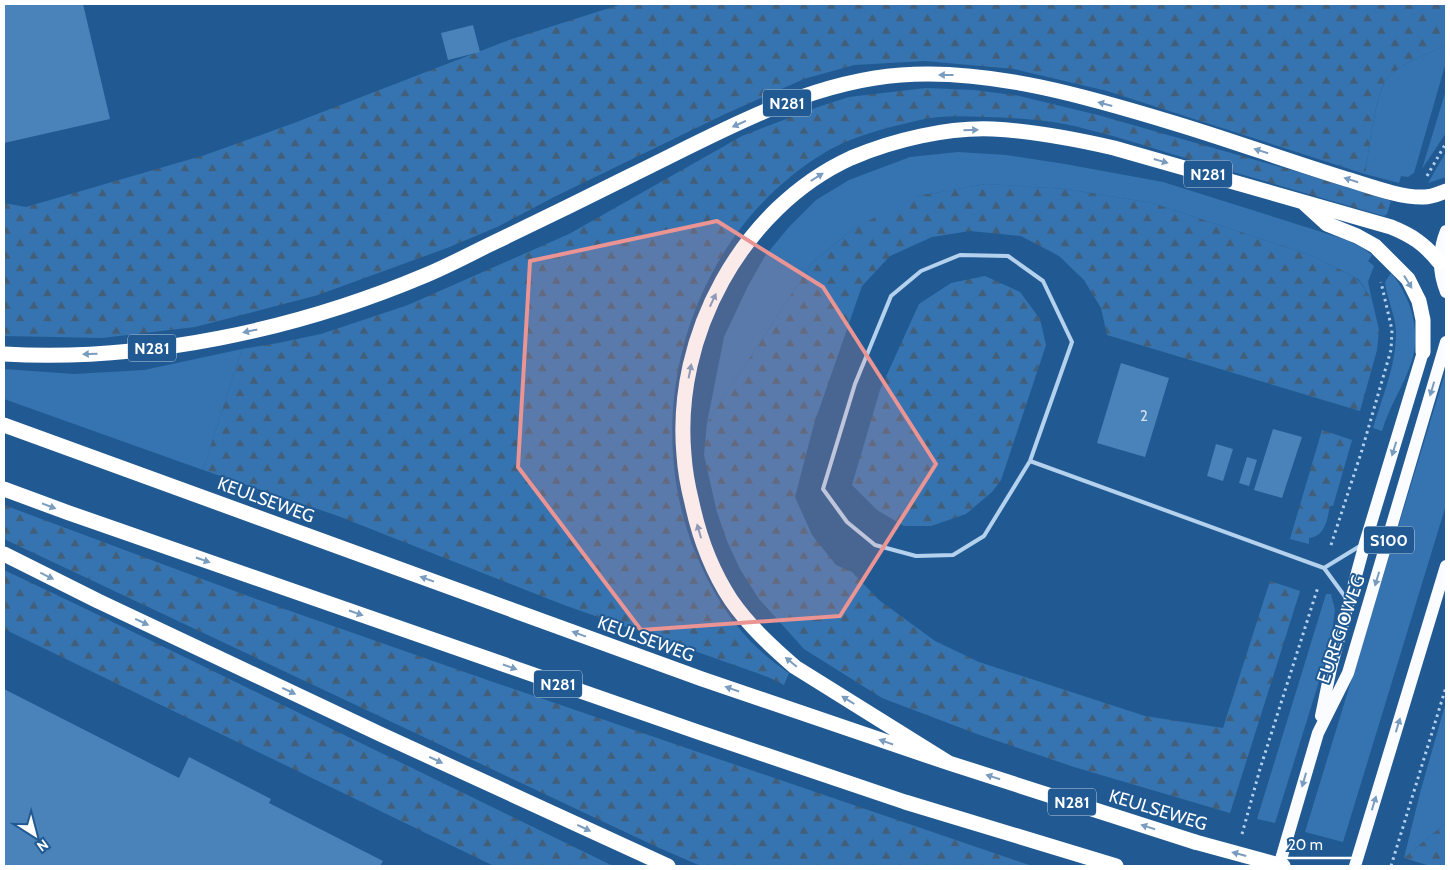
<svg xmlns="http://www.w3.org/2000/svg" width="1450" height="870" viewBox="0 0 1450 870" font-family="Cabin,sans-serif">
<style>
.green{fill:#3574b0}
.forest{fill:url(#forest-firs)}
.building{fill:#4a83b9}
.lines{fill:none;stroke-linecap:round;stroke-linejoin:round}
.path{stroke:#b4d1ed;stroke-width:3;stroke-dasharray:2.5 4;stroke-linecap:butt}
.lane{stroke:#b4d1ed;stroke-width:4}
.primary{stroke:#fafcff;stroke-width:12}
.highway{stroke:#fff;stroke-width:15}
.highway-bridge{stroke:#fff;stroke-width:15}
.oneway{fill:#7a9cbe}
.oneway2{fill:#789bbe}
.marked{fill:#ea9494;fill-opacity:0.2;stroke:#ea9494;stroke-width:4;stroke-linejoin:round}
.labels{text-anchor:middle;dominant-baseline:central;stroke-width:4;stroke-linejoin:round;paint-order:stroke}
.number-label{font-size:15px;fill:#d2e0ee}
.shield{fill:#215a93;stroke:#bccedf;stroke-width:1}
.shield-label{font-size:16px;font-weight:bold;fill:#fff}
.street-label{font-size:18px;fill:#fff;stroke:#215a93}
</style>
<defs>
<pattern id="forest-firs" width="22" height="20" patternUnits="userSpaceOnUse" patternTransform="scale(1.25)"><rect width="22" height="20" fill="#3574b0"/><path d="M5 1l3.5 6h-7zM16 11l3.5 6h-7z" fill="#425e79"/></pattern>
</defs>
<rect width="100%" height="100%" fill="#215a93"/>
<!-- green -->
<path class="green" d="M1446,46v16l-32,111 -6,4 -7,-1 -2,7 -34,-9c4,-22 10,-78 21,-94 13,-17 41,-26 60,-34z
M1446,90v43l-24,36z
M958,152l48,3 59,9 98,18 184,58 14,7 11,8 -4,6 6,5 -6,16 4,18 -13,-20 -8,-5 -41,-20 -158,-52 -86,-14 -80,-5 -68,12 -29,14 -38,21 -39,32 -105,160 17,-86 24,-51 17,-30 24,-29 27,-27 33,-20 61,-23z
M1446,152v25l-18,6z
M1391,273c20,24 31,60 20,90 -8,24 -22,44 -29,68l-9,-3c9,-30 24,-65 23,-97 -1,-17 -9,-32 -11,-49z
M242,349l-39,121 -199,-71v-30l70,5 70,-4z
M1446,370v135l-103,337 -38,-10z
M1326,594h5l4,16 -5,36 -55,177 -18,-4z
M1446,702v121l-42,35 16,-65z"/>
<!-- forest -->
<path class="forest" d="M622,4h824v42c-19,8 -47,17 -60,34 -11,15 -17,72 -21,94l-258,-83 -93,-22 -89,-8 -71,4 -50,14 -79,35 -171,83 -57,30 -50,21 -129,47 -123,32 -93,11 -98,-2v-133l22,4 179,-52 89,-32 215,-83z
M926,88l48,2 45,6 79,19 196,56 97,30 -4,13 -3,2c-63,-18 -126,-37 -189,-55 -36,-11 -72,-23 -109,-32 -33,-9 -67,-11 -101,-12 -22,-1 -44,-2 -65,3 -30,7 -64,15 -91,30 -136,79 -192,258 -134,402 21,50 48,91 94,121l-5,12 -16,-8 -204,-72 -226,-89 -135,-46 39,-121 36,-6 43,-9 87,-29 161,-71 173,-98 76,-29 31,-10z
M986,184l80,5 86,14 158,52 41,20 8,6 13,19 7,30 -2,20 -17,61 -253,-76 -6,-27 -17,-28 -25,-24 -38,-20 -51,-5 -38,6 -42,19 -28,30 -48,138 -19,73 17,38 24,30 16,7 27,28 56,41 44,21 166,54 78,12 47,-147 30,10 -70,222 -156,-46 -97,-33 -95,-36 -78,-49 -45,-50 -19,-30 -13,-28 -10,-29 -13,-57 3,-32 105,-160 39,-32 38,-22 29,-13z
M985,276l35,16 20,27 6,26 -45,135 -9,12 -26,22 -35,12h-27l-27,-16 -25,-25 28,-95 39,-86 32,-21z
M1322,430l30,10 -19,66h-3c-3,13 -4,30 -21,32v6l-19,-5z
M4,505l252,94 237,83 539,184h-331l-44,-19 -653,-308z
M4,570l82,39 527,257h-119l-490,-237z
M1446,823v43h-16l-26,-8z"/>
<!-- building -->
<path class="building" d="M4,4h79l27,115 -106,24z
M473,25l7,27 -32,8 -7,-27z
M1121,363l48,15 -24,79 -48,-14z
M1273,429l29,8 -20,61 -28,-8z
M1216,444l17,5 -10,32 -16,-5z
M1247,457l10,3 -8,26 -10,-3z
M4,689l175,89 10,-21 82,42 -2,4 114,58 -3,5h-376z"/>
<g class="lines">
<!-- path -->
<path class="path" d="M1427,176l19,-33
M1331,545l31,-95 29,-100 1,-20 -11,-48
M1242,834l18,-65 58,-182
M1391,866l55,-179"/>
<!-- lane -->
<path class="lane" d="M960,255l48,1 35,25 29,61 -42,119 -46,75 -31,19 -37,1 -41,-11 -28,-23 -24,-33 32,-105 36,-88 30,-25z
M1030,461l294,107 22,30
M1324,568l36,-22"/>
<!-- primary -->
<path class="primary" d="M1446,231c-8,20 -8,41 0,61
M1321,716l10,-48 34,-125 58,-191
M1279,866l39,-133 30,-60 98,-331
M1355,866l91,-300"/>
<!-- highway -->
<path class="highway" d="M1304,203l23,21 30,12 18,10 33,33 11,22 4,19v32
M4,354c142,8 292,-24 422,-79 24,-10 46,-22 69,-33 46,-22 91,-44 137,-67 85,-41 173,-93 269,-100 90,-7 191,23 276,49 56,17 111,37 166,54 24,7 57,20 81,19 8,0 16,-4 22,-6
M4,425l698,254 247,84 246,79
M4,489l65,24 629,219 207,70 211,64
M4,554l94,47 282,133 288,132
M949,763l-154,-96c-23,-20 -46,-41 -64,-67 -19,-29 -32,-64 -39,-97 -4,-16 -7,-32 -8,-48 -11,-119 58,-247 167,-297 42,-18 97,-31 142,-29 41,2 82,10 121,19l277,79c20,8 34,17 48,35"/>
<!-- highway-bridge -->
<path class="highway-bridge" d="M1195,842l88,24"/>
</g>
<!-- one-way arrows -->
<defs><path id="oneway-solid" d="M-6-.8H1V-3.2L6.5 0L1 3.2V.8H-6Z" transform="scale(1.25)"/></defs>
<g class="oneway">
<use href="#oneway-solid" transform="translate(946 75) rotate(-180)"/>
<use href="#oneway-solid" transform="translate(1105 104) rotate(-165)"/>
<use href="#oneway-solid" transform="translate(739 124) rotate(156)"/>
<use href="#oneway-solid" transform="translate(971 130) rotate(-2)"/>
<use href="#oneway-solid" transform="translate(1261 151) rotate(-162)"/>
<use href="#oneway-solid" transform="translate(1161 161) rotate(16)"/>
<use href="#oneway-solid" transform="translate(817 177) rotate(-32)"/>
<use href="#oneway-solid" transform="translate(1351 180) rotate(-163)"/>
<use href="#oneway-solid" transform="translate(1408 282) rotate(58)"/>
<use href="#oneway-solid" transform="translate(713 300) rotate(-65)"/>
<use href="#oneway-solid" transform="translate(250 331) rotate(168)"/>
<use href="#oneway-solid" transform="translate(90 354) rotate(178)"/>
<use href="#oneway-solid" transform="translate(690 371) rotate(-79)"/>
<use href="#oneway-solid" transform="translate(49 506) rotate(21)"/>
<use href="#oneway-solid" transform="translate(699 531) rotate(-106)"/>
<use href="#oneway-solid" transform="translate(203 560) rotate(19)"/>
<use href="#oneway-solid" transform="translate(47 576) rotate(26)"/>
<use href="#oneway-solid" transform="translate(427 579) rotate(-160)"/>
<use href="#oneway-solid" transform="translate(356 613) rotate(19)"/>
<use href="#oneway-solid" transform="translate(142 622) rotate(25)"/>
<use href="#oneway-solid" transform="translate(579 634) rotate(-160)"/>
<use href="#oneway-solid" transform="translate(791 662) rotate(-141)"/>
<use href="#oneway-solid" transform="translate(510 667) rotate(19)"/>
<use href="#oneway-solid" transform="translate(732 689) rotate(-161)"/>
<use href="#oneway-solid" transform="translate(289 691) rotate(25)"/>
<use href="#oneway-solid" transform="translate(848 700) rotate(-148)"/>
<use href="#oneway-solid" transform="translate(886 742) rotate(-161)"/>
<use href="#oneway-solid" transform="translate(436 760) rotate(25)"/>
<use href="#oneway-solid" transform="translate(993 777) rotate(-162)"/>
<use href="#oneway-solid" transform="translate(1148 827) rotate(-162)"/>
<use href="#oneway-solid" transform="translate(584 828) rotate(25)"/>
<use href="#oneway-solid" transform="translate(1239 854) rotate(-165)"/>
</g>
<g class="oneway2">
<use href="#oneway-solid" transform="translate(1432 389) rotate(107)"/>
<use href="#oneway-solid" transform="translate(1394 449) rotate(107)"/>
<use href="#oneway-solid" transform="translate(1377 579) rotate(107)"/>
<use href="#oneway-solid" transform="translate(1398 725) rotate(-73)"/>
<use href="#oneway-solid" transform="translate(1304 780) rotate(106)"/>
<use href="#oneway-solid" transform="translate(1374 803) rotate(-73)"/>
</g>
<!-- marked area -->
<path class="marked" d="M717,221l106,66 113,177 -96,152 -199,14 -123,-163 12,-206z"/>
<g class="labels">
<!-- number labels -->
<g class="number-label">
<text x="1144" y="416">2</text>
</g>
<!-- shield labels -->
<g class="shield">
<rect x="763" y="89.5" width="48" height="27" rx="4"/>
<rect x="1184" y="160.5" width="48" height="27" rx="4"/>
<rect x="128" y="334.5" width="48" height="27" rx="4"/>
<rect x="1364" y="526.5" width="50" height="27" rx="4"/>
<rect x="534" y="670.5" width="48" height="27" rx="4"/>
<rect x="1048" y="788.5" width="48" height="27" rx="4"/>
</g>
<g class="shield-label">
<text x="787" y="103">N281</text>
<text x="1208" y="174">N281</text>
<text x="152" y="348">N281</text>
<text x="1389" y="540">S100</text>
<text x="558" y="684">N281</text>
<text x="1072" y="802">N281</text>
</g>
<!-- street labels -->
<g class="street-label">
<text transform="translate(266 500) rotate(20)">KEULSEWEG</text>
<text transform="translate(1341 629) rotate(-71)">EUREGIOWEG</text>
<text transform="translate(646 639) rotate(20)">KEULSEWEG</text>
<text transform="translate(1158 810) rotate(17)">KEULSEWEG</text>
</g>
</g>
<!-- border -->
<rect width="1450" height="870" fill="none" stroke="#ffffff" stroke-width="10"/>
<!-- north arrow -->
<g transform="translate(35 835) rotate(144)" stroke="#215a93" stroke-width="4" paint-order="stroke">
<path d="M0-4L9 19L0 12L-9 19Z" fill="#ffffff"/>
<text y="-8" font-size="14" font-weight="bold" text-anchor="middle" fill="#ffffff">N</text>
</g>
<!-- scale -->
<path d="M1280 850v8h80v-8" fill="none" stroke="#ffffff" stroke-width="2.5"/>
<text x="1288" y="850" font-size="15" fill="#ffffff" stroke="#215a93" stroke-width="4" paint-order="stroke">20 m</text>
</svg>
